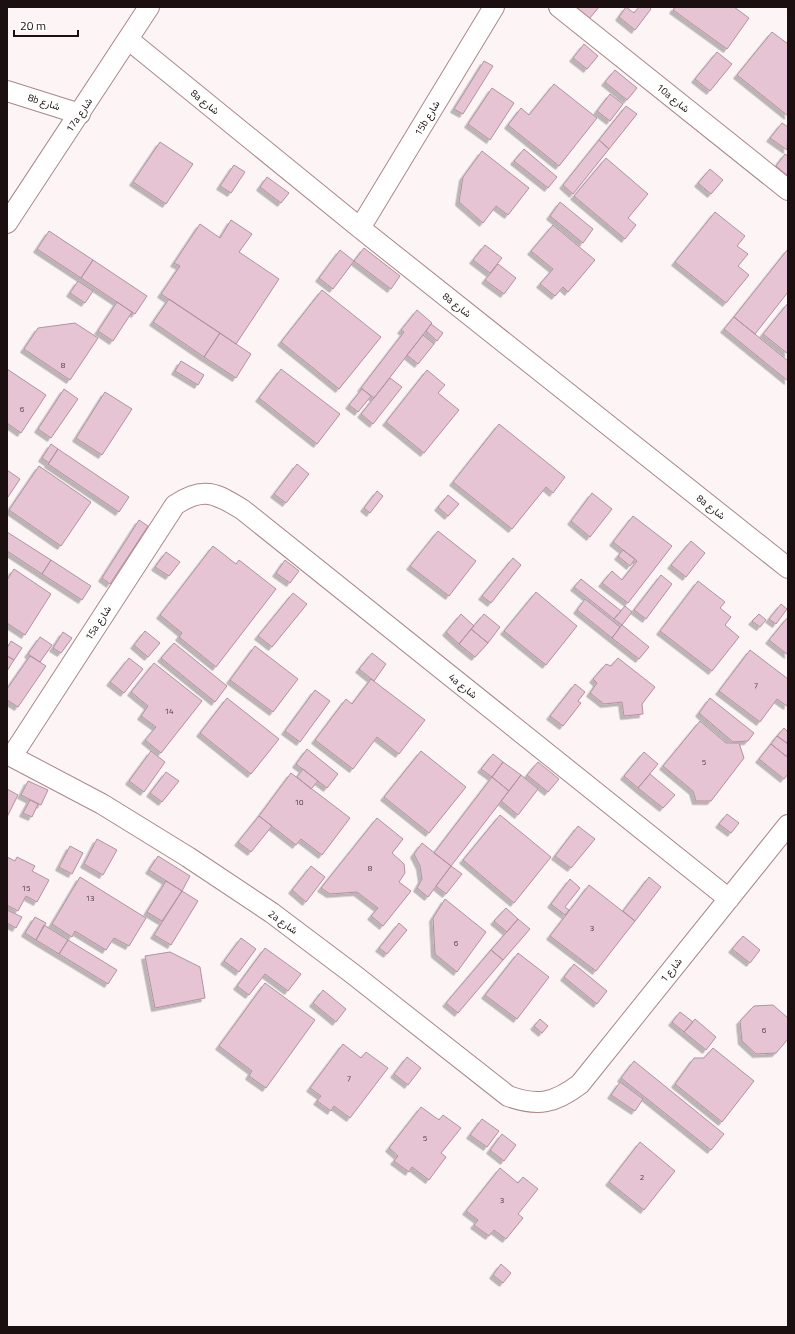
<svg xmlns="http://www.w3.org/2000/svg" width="795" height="1334" viewBox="0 0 795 1334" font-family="'Titillium Web',Vazirmatn,sans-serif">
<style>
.building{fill:#e7c4d4;stroke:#b291a0;filter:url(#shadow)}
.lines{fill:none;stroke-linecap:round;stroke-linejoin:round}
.street-casing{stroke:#ab8788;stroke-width:22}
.street{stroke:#fff;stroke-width:20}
.labels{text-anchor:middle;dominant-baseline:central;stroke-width:4;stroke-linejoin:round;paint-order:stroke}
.number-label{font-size:8px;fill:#4f3c40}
.street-label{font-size:10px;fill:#1c0f0f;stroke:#fff}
</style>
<defs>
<filter id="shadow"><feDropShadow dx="-3.5" dy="3.5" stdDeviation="0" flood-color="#0004"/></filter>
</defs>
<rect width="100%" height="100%" fill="#fdf5f5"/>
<!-- building -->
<path class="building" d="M576,7h23l-10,12z
M626,7l8,6 5,-6h10l2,2 -16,21 -16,-13z
M675,7h59l15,11 -22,31 -54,-39z
M772,32l16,12v72l-51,-41z
M584,44l14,12 -11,13 -14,-11z
M717,52l15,12 -22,27 -15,-12z
M484,61l9,5 -30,48 -9,-5z
M615,70l22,18 -10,12 -22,-18z
M554,84l43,34 -38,48 -51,-41 13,-17 8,7z
M492,88l22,15 -24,37 -22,-16z
M610,94l13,10 -13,17 -13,-10z
M626,106l11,8 -28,35 -10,-9z
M782,123l6,4 -1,23 -17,-12z
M599,140l10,9 -36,45 -10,-9z
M160,142l33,22 -27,40 -33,-22z
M524,149l33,28 -9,11 -34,-27z
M482,151l47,37 -21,27 -12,-9 -13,17 -24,-21 4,-25z
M785,154l3,2v20l-12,-10z
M606,158l42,36 -20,24 8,7 -11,14 -51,-43z
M234,165l11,7 -14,21 -11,-7z
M710,169l13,11 -12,14 -13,-11z
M267,177l22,16 -8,10 -21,-16z
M560,202l33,27 -10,14 -33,-27z
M715,212l30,24 -8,10 11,8 -10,12 11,9 -23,28 -51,-41z
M231,220l21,14 -13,18 40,27 -43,65 -75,-50 19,-28 -6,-3 26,-39 20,14z
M553,225l42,35 -27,32 -5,-5 -8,9 -15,-12 13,-15 -22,-18z
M49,231l44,29 -12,18 -44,-29z
M485,245l17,13 -12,15 -17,-13z
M364,248l36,28 -9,13 -37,-28z
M788,249v43l-33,42 -21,-17z
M340,250l14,11 -21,28 -14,-11z
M93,260l54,36 -12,18 -54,-36z
M498,264l18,14 -12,16 -19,-14z
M78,281l15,10 -8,12 -15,-10z
M322,290l59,47 -42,52 -58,-47z
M169,299l51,34 -16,24 -51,-35z
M117,302l15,10 -19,29 -15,-10z
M788,303v51l-25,-20z
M417,310l15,13 -58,75 -13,-10 43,-56 -3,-2z
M734,317l54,44v20l-64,-52z
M75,323l23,15 -28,42 -46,-31 14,-21z
M431,324l12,9 -6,8 -11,-10z
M220,333l31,21 -15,24 -32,-21z
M423,335l11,9 -16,20 -11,-9z
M181,361l23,14 -6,10 -23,-14z
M7,369l39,26 -25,38 -14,-10z
M281,369l59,45 -23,30 -58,-46z
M427,370l18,15 -7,8 21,17 -35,43 -38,-31z
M390,378l12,9 -29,37 -12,-10z
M64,389l14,10 -27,39 -13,-9z
M362,389l9,7 -13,16 -9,-7z
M105,392l27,17 -30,46 -26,-17z
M499,424l66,53 -12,16 -7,-6 -34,42 -59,-47z
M51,444l7,5 -9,14 -7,-5z
M58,449l71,48 -10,15 -71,-48z
M297,464l12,10 -23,29 -12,-9z
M39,466l52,36 -30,44 -52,-36z
M7,470l13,9 -12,18 -1,-1z
M377,491l6,5 -13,17 -6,-5z
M592,493l20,16 -22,28 -19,-16z
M448,495l11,9 -11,12 -10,-9z
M633,516l39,30 -44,57 -26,-20 10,-12 10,9 15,-19 -24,-19z
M139,520l9,6 -38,58 -8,-6z
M438,531l38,30 -27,35 -39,-30z
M7,532l44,28 -9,14 -35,-23z
M691,541l14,12 -19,24 -15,-12z
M213,546l23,18 3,-4 37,29 -60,78 -37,-30 3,-4 -22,-18z
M623,550l12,9 -5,7 -12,-10z
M166,552l14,10 -11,14 -14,-9z
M513,558l8,7 -30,38 -9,-7z
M51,560l40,26 -9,14 -40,-26z
M285,560l14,11 -9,12 -14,-10z
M14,569l37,25 -26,41 -18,-12v-43z
M661,575l11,9 -26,35 -12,-9z
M581,579l40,32 -7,8 -40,-32z
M698,581l27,21 -5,6 11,9 -6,8 14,12 -27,34 -52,-40z
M536,592l41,34 -31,39 -42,-34z
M293,593l14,11 -35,43 -14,-11z
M585,599l35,28 -8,11 -35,-28z
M781,604l6,5 -11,15 -7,-5z
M625,606l7,6 -10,13 -8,-6z
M461,614l13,12 -15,18 -13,-12z
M484,614l16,13 -12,16 -17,-14z
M759,614l7,6 -6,7 -8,-6z
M788,617v38l-19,-15z
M622,625l27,22 -10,12 -27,-21z
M471,629l17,14 -13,14 -16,-13z
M145,631l15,12 -12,14 -14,-12z
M63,632l9,6 -11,15 -8,-5z
M40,637l12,8 -12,17 -12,-8z
M11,641l11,7 -8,12 -7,-4v-8z
M174,643l53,43 -12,16 -54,-44z
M255,646l43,33 -25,33 -43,-32z
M750,650l38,29v25l-1,2 -10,-7 -17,23 -41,-31z
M372,653l14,11 -12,17 -15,-12z
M7,656l7,4 -7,11z
M30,656l16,10 -28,41 -11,-7v-11z
M129,658l14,11 -19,24 -14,-11z
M618,658l37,29 -13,17 1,10 -19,2 -2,-14 -18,2 -14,-11 7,-10 -4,-4 13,-15 5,2z
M154,663l48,38 -41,52 -16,-13 11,-13 -15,-11 7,-10 -17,-14z
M371,679l54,41 -26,34 -22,-17 -24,32 -38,-29 31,-41 6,5z
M575,684l10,8 -7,9 3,2 -18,23 -13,-10z
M315,690l15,11 -30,41 -15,-11z
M227,698l52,41 -28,35 -51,-41z
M710,698l44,35 -6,8 -15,1 -34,-29z
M700,721l26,22h13l5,15 -33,43h-15l-3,-10 -30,-25z
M784,728l4,4v12l-11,-8z
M777,736l11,8v9l-2,3 -15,-12z
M771,744l17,14v16l-4,5 -25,-20z
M307,749l31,25 -11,14 -31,-24z
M151,751l14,11 -21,30 -15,-11z
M421,751l45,36 -37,46 -45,-36z
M644,752l14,12 -20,24 -14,-12z
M493,754l10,8 -11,15 -11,-8z
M503,762l18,13 -12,16 -17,-14z
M538,762l21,17 -11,13 -21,-17z
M303,769l15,12 -7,8 -14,-12z
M166,772l13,9 -17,21 -12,-9z
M291,773l59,45 -28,37 -21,-16 -5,6 -37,-29z
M650,774l25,21 -12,13 -25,-20z
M521,775l17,14 -20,26 -17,-14z
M492,777l17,14 -58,75 -17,-13z
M28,781l20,9 -7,15 -20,-10z
M7,789l11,6 -11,22z
M30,800l8,4 -6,13 -9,-4z
M727,814l12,9 -8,10 -12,-9z
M500,815l51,42 -37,46 -51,-43z
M259,816l13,10 -21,26 -13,-10z
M377,818l26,21 -11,14 12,11 1,9 -6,9 12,9 -28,35 -12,-10 7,-8 -21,-16 -27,2 -9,-6z
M578,826l17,13 -24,29 -16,-12z
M97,839l20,11 -14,25 -19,-11z
M422,843l29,23 -23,31 -11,-9 5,-9 -2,-13 -6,-12z
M70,846l13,7 -11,21 -13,-7z
M158,856l32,20 -8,15 -33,-21z
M7,857l8,4 2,-4 18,9 -3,5 17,9 -12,22 -11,-6 -8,15 -11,-6z
M311,866l14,11 -19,25 -14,-12z
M451,866l11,8 -16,20 -10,-8z
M80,877l66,41 -17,28 -15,-8 -8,12 -31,-19 -3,6 -20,-13z
M649,877l12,10 -26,34 -12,-10z
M570,879l10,9 -15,19 4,3 -4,5 -14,-11z
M166,881l16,10 -20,30 -15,-9z
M589,885l46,36 -39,50 -46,-35z
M182,891l16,10 -27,44 -17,-10z
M445,899l41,33 -29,40 -22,-18 -2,-36z
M506,908l12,11 -11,13 -13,-11z
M7,910l15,7 -6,11 -9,-5z
M35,917l11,6 -10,17 -11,-7z
M518,919l12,10 -27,31 -12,-10z
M399,923l8,7 -20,24 -8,-6z
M44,925l24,15 -9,14 -23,-14z
M743,936l17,14 -10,13 -18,-14z
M241,938l15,11 -17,23 -15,-11z
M68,940l49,30 -9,14 -49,-30z
M265,948l36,26 -13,17 -23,-17 -16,21 -12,-9z
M491,950l12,10 -45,53 -12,-10z
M170,952l30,15 5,31 -50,10 -10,-52z
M518,953l31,24 -32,42 -32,-24z
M574,964l33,27 -10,13 -33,-27z
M265,983l50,37 -49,68 -17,-12 3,-5 -33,-25z
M323,990l23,19 -10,13 -23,-19z
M773,1005l15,13v21l-12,14 -20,1 -14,-13 -2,-20 14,-15z
M680,1012l13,10 -9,10 -12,-10z
M540,1019l8,7 -6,7 -8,-7z
M695,1019l21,18 -10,13 -22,-18z
M343,1044l18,14 5,-6 22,16 -38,50 -16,-12 -3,5 -14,-10 4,-5 -11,-8z
M713,1048l41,33 -32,41 -47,-38 19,-26h10z
M407,1057l14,11 -13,17 -14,-11z
M634,1061l90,73 -13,16 -90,-72z
M620,1082l23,17 -8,12 -24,-16z
M421,1107l18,13 4,-5 18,13 -20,25 5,4 -17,23 -17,-13 -3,5 -15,-11 4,-5 -9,-8z
M482,1119l17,12 -12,16 -17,-12z
M502,1134l14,11 -12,16 -14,-11z
M640,1142l35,29 -31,39 -35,-28z
M500,1168l18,15 5,-6 15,12 -20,25 5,4 -17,21 -12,-9 -5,6 -15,-11 4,-5 -12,-9z
M501,1264l10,9 -8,10 -10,-8z"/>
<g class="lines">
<!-- street casing -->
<g class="street-casing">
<path id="street" d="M559,7l229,183
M129,40l231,188 428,340
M7,91l73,23
M7,223l142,-216
M360,228l134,-221
M7,754l95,50 86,53 84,56 81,61 155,122c30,11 47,7 72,-12l208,-259
M12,756l163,-251c28,-19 41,-12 68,5l486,389"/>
</g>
<!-- street -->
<use href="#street" class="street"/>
</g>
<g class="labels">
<!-- number labels -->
<g class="number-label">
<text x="63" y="365">8</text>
<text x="22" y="409">6</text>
<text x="756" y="685">7</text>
<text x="169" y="711">14</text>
<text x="704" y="762">5</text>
<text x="299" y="802">10</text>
<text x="370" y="868">8</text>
<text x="26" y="888">15</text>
<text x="90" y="898">13</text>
<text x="592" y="928">3</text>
<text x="456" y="943">6</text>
<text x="764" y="1030">6</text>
<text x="349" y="1078">7</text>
<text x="425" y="1138">5</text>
<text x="642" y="1177">2</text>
<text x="502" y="1200">3</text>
</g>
<!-- street labels -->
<g class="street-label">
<text transform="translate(673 98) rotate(39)">10a شارع</text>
<text transform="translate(44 102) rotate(18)">8b شارع</text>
<text transform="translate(205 102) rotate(39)">8a شارع</text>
<text transform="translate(79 115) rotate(-56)">17a شارع</text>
<text transform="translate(427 118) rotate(-59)">15b شارع</text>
<text transform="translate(457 305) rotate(38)">8a شارع</text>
<text transform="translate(711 507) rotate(38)">8a شارع</text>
<text transform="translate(98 623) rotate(-57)">15a شارع</text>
<text transform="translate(463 686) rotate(39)">4a شارع</text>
<text transform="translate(283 922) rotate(36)">2a شارع</text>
<text transform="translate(671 970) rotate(-51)">شارع 1</text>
</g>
</g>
<!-- border -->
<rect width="795" height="1334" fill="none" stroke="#1c0f0f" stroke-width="16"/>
<!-- scale -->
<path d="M14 30v6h64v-6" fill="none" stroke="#1c0f0f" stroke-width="2"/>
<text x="20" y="30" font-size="12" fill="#1c0f0f" stroke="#ffffff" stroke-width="3" paint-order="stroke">20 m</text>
</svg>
